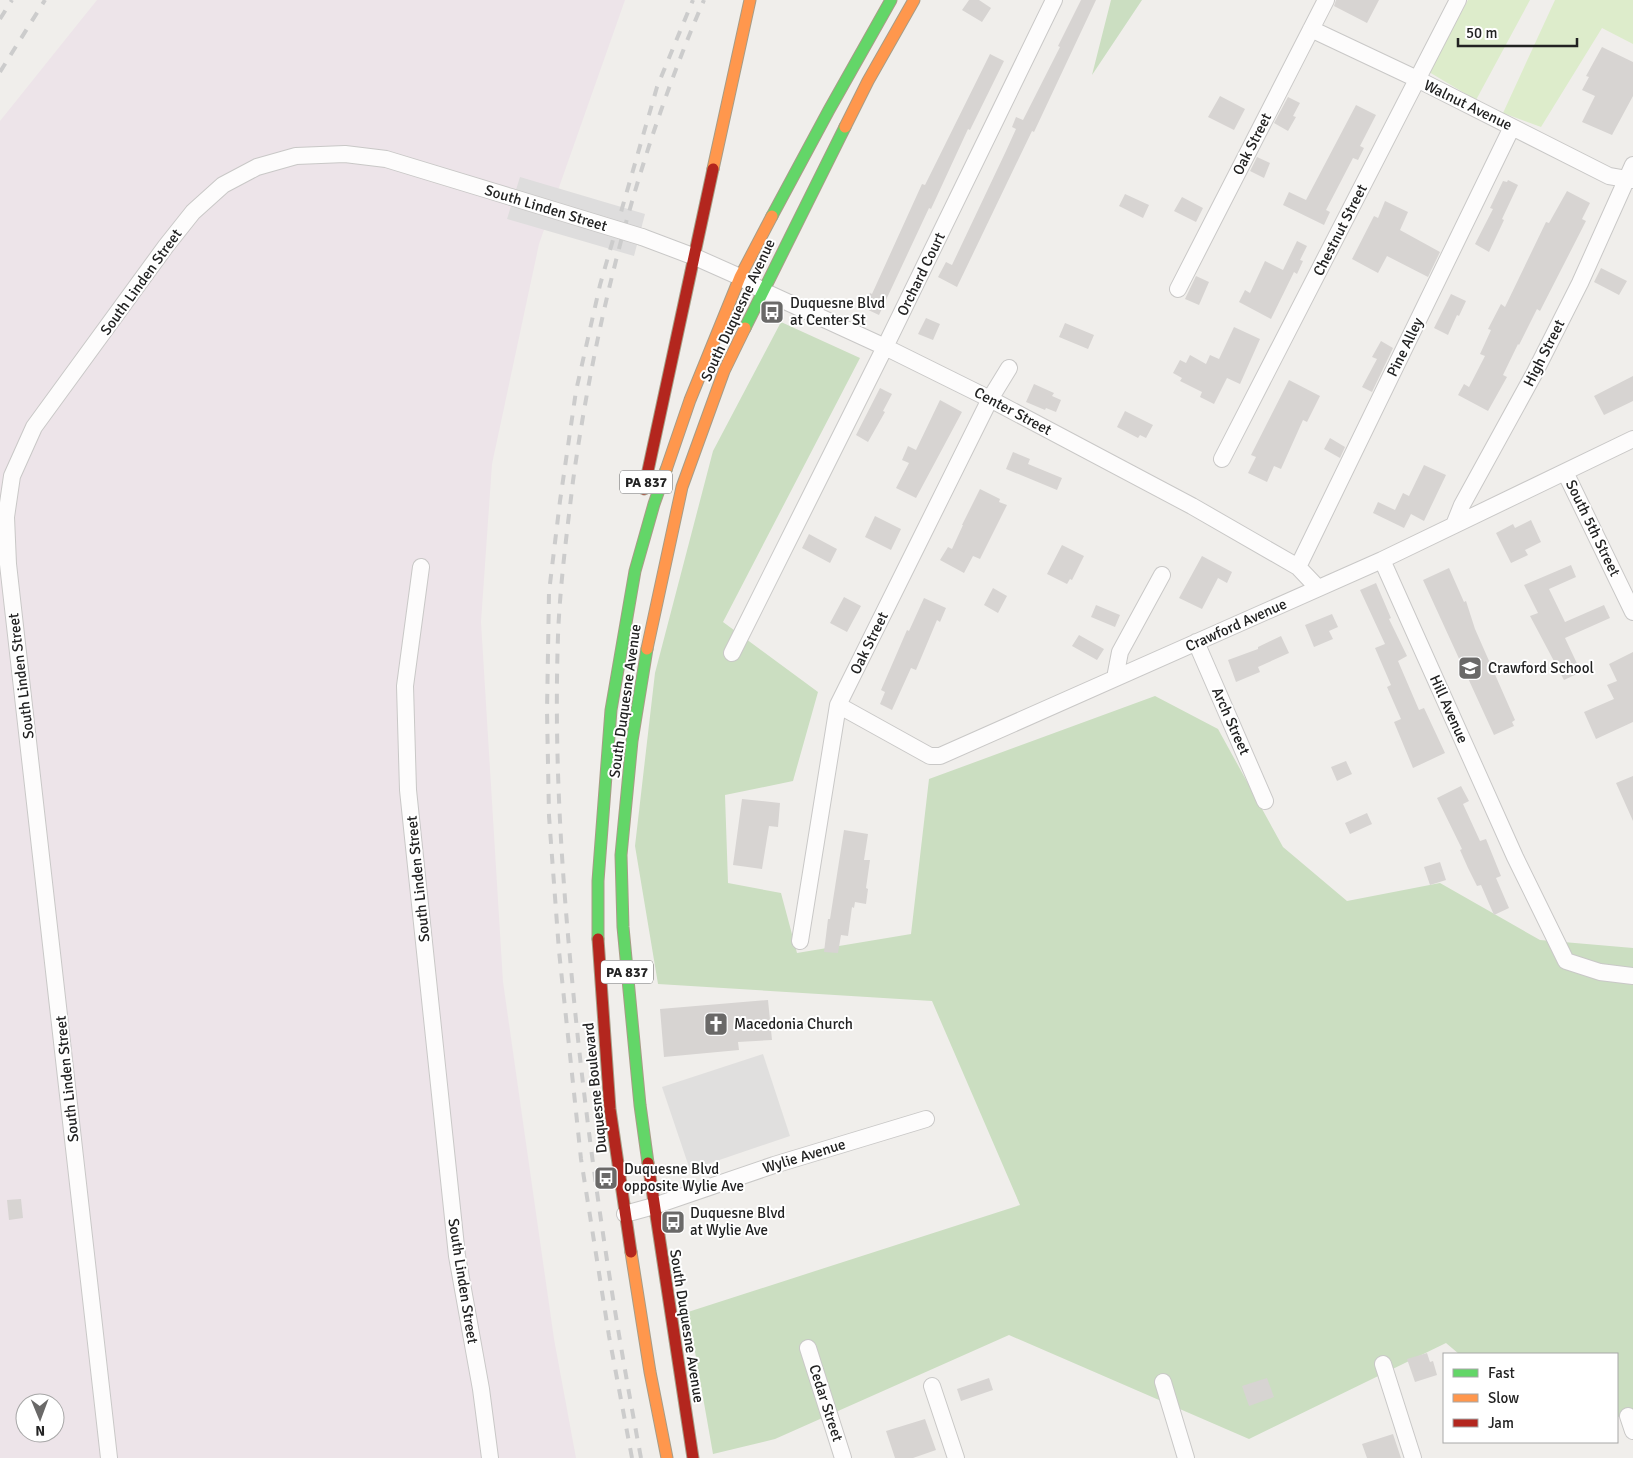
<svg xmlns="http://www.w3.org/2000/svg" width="1633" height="1458" viewBox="0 0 1633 1458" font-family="Signika,sans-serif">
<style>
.industrial{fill:#ede4e9;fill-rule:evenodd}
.grass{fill:#ddeccb}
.forest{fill:#cbdec1}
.parking{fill:#e0dfde}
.pier{fill:#dedddd}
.building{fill:#d7d4d2}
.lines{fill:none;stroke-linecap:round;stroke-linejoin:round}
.street-casing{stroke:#c9c8c7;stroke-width:18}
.fast-casing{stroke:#a79c86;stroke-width:13}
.slow-casing{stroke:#a79c86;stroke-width:13}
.jam-casing{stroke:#a79c86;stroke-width:13}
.street{stroke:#fdfcfc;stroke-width:16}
.fast{stroke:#63d668;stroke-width:11}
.slow{stroke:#ff974d;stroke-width:11}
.jam{stroke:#b3261e;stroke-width:11}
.rail{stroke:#ccc;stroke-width:4;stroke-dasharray:10 10;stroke-linecap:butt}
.street-bridge-casing{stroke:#c9c8c7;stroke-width:18;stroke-linecap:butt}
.street-bridge{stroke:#fdfcfc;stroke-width:16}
.labels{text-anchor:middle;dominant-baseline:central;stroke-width:4;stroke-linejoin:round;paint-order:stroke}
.shield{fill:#fff;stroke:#646464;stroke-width:1}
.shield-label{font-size:14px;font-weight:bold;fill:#222}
.street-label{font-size:15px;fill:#222;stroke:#fff}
.poi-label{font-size:15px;fill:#222;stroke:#fff;text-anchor:start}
</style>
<rect width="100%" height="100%" fill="#f0eeeb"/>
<!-- industrial -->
<path class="industrial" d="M97,0h528l-86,244 -47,220 -11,158 22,360 51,357 22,119h-576v-1337zM25,1403h30v30h-30z"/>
<!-- grass -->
<path class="grass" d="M1468,0h62l-54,100 -47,-28z
M1555,0h78v44l-31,-16 -61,99 -38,-14z"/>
<!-- forest -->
<path class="forest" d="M1111,0h31l-50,75z
M781,322l79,36 -137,264 95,70 -25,89 -68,14 3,88 53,10 16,60 114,-19 18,-155 226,-83 63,33 65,118 64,54 93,-18 100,57 93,8v467l-16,2v-63h-158l-13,-11 -197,96 -240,-104 -234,104 -62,15 -25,-142 332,-107 -88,-204 -274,-17 -23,-138 20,-173 58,-222z"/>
<!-- parking -->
<path class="parking" d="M763,1054l27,82 -100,34 -28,-83z"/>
<!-- pier -->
<path class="pier" d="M520,177l125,37 -11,42 -127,-37z"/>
<!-- building -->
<path class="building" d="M969,0h10l12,8 -9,14 -20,-12z
M1081,0h15l-62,132 -2,-1 -75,156 -19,-10 8,-15 6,3 54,-114 10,-22 -4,-2 4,-10 7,3 37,-73 -2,-1z
M1336,0h43l-12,23 -33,-17z
M1602,47l31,15v34l-21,39 -30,-13 13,-26 -13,-6 7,-13 -3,-1z
M990,54l14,7 -34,69 -2,-1 -37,80 -2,-1 -50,107 -15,-7 6,-15 2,1 50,-110 3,1z
M1220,96l25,13 -11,21 -26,-13z
M1288,97l12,6 -7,13 3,1 -8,14 -14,-8z
M1356,105l20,10 -16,31 4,2 -6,12 -5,-2 -27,52 4,2 -6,13 -41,-20 6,-13 17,8z
M1257,157l13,6 -6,15 -14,-7z
M1508,180l10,5 -16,34 2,1 -15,32 -14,-8 18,-35 -3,-1 13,-27 4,1z
M1567,191l23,12 -8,16 4,2 -46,90 -3,-2 -18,36 -1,-1 -15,31 4,2 -19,34 -30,-16 6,-11 5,3 16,-31 -5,-2 11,-24 -3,-1 13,-25 4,3 41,-85 3,1z
M1125,194l24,11 -6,13 -24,-12z
M1182,197l21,11 -7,14 -22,-11z
M1385,201l23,11 -8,18 40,22 -12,25 -41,-21 -9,17 -26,-14 22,-43 4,2z
M1297,241l10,5 -7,14 3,1 -6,13 -3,-2 -23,47 -32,-17 6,-12 5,3 15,-32 18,9z
M1601,268l26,13 -8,14 -25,-13z
M1196,276l13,6 -10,23 -14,-6z
M1451,294l15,7 -7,15 -2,-1 -9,20 -14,-7z
M926,318l14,6 -7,16 -15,-6z
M1065,323l29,12 -6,14 -29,-12z
M1234,327l26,12 -20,45 -13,-6 -13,26 -14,-7 2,-5 -22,-11 2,-3 -9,-5 7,-13 6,3 4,-8 16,9 4,-9 9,4z
M1381,341l12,7 -21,44 -10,-5 15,-28 -5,-2z
M1633,376v25l-29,14 -10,-19z
M1289,380l31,16 -13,26 -4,-2 -22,49 -7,-3 -7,16 -19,-9 8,-16 -5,-2z
M1034,384l20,9 -2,3 9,4 -5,12 -10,-4 -1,2 -19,-8z
M880,388l12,6 -9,17 2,1 -17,30 -12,-7z
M940,400l22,12 -46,86 -20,-10 13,-25 -7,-3 6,-14 8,4z
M1125,411l28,14 -7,13 -6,-3 -2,3 -21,-11z
M1330,438l15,9 -5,11 -16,-9z
M1013,452l17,7 -2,5 34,14 -5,12 -51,-21z
M1424,465l22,10 -22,46 -13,-7 -7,14 -31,-15 5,-11 17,8 8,-17 6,3z
M980,489l20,10 -1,3 8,3 -27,54 -7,-3 -9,17 -24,-13 8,-13 4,2 11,-24h-1z
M875,516l26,13 -10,21 -26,-13z
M1531,520l10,22 -16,8 3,5 -17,8 -15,-30 17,-9 2,4z
M809,534l28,15 -7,14 -28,-15z
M1062,545l22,11 -12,24 -2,-1 -3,5 -20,-10z
M1202,556l30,16 -5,11 -9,-5 -16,31 -23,-11z
M1571,565l5,12 -27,12 16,33 39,-17 6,13 -45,20 16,34 -17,8 -34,-64 8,-3 -14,-28z
M1449,568l15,34 2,-1 9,28 40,91 -3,2 2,4 -20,9 -71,-155z
M1376,583l15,35 -2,1 18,37 -9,5 21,49 5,-2 21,45 -32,15 -19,-46 7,-3 -14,-32 4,-2 -16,-37 10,-4 -25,-54z
M993,588l14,8 -9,17 -14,-8z
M844,597l17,9 -14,26 -17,-9z
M924,598l22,10 -6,14 -3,-2 -21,50 -5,-2 -19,42 -12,-6 5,-12 -4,-2 26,-60 2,1z
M1096,605l24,10 -5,12 -24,-10z
M1332,614l6,13 -9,4 4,8 -19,8 -9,-22z
M1079,635l25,14 -7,11 -25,-14z
M1281,636l8,17 -31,14 2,5 -24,10 -8,-22 30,-11v-2z
M1633,652v70l-37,17 -12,-27 30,-13 -7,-14 10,-4 -8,-17z
M1346,761l6,13 -15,7 -6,-14z
M1633,776v45l-17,-38z
M1461,786l8,15 -6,3 17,37 6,-2 15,37 -5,2 13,30 -15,7 -13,-30 -4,1 -9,-18 -8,-18 2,-1 -25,-51z
M742,799l38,4 -2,24 -9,-1 -7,43 -29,-4z
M1367,813l5,11 -22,10 -5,-11z
M844,830l24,4 -4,26h6l-4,28 2,1 -2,15 -11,-2 -1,6 -2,-1 -4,29 -7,-1 -3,18 -14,-1 4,-33h2z
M1440,862l6,18 -16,5 -6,-18z
M768,1000l4,40 -34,2 1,8 -75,7 -4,-48z
M21,1199l2,19 -14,2 -2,-20z
M1427,1353l3,9 3,-1 4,14 -22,7 -8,-23z
M989,1378l4,12 -32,11 -4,-12z
M1267,1378l7,19 -25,9 -7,-20z
M925,1419l11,31 -23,8h-18l-9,-27z
M1393,1434l8,24h-34l-5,-14z"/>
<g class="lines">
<!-- street casing -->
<g class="street-casing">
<path id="street" d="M1311,29l106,50 192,97 24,4
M642,237l53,20 45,20 23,14 122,56 105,52 202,107 106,61 20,21
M1178,289l148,-289
M1222,459l236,-459
M1565,472l68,140
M1454,525l8,-20 72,-131 46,-91 53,-118
M1382,560l133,297 51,104 34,11 33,4
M421,567l-16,119 3,104 49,466 24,133 9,69
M1298,567l214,-440
M1196,642l69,159
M732,653l153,-306 169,-347
M1115,678l5,-26 42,-77
M838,705l92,51h10l442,-196 251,-121
M800,941l38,-236 152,-306 19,-31
M625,1214l29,-8 120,-41 152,-46
M808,1348l35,110
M1383,1364l30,94
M1163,1382l23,76
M932,1386l24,72
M1628,1416l5,15
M109,1458l-101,-894 -2,-47 6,-41 22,-49 132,-181 27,-34 30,-27 34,-18 39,-11 49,-2 41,5 125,38"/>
</g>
<!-- fast casing -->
<g class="fast-casing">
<path id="fast" d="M772,216l57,-106 62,-110
M745,328l100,-201
M647,649l-15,92 -11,114 2,72 17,178 8,58
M598,939v-58l13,-171 24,-139 19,-67 12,-34"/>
</g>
<!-- slow casing -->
<g class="slow-casing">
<path id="slow" d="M845,127l23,-46 46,-81
M713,169l37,-169
M666,470l24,-70 50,-123 32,-61
M647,649l35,-162 42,-116 21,-43
M631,1252l19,120 17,86"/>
</g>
<!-- jam casing -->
<g class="jam-casing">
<path id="jam" d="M644,489l69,-320
M598,939l12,170 21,143
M648,1163l45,295"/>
</g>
<!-- street -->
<use href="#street" class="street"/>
<!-- fast -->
<use href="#fast" class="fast"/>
<!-- slow -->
<use href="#slow" class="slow"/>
<!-- jam -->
<use href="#jam" class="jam"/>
<!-- rail -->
<path class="rail" d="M0,19l12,-19
M0,72l45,-72
M632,1458l-23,-122 -28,-177 -22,-208 -10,-135 -2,-105 2,-119 11,-91 16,-110 24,-106 57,-198 36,-87
M641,1458c-30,-159 -54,-318 -69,-479 -11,-114 -18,-228 -14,-343 2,-52 9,-104 15,-155 23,-165 65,-328 131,-481"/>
<!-- street-bridge casing -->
<g class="street-bridge-casing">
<path id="street-bridge" d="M511,197l131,40"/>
</g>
<!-- street-bridge -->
<use href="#street-bridge" class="street-bridge"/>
</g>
<!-- icons -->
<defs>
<g id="bus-square" transform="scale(1.25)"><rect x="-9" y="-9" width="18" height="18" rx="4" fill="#6a6968" stroke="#fff"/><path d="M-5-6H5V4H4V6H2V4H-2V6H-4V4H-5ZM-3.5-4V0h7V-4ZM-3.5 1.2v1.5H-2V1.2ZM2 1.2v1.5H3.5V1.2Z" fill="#fff"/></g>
<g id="school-square" transform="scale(1.25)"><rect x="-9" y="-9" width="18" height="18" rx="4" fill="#6a6968" stroke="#fff"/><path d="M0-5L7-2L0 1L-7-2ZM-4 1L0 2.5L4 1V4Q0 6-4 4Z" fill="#fff"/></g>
<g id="church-square" transform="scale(1.25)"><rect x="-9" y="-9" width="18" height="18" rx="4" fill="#6a6968" stroke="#fff"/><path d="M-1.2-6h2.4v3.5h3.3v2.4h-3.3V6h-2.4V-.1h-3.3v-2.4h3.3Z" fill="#fff"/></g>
</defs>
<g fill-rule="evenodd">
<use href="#bus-square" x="772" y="312"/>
<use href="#school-square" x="1470" y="668"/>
<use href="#church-square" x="716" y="1024"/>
<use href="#bus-square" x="606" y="1178"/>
<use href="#bus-square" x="673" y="1222"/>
</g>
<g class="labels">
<!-- shield labels -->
<g class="shield">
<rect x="620" y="470.5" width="52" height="23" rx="4"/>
<rect x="601" y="960.5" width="52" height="23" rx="4"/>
</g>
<g class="shield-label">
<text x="646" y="482">PA 837</text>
<text x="627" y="972">PA 837</text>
</g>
<!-- street labels -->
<g class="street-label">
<text transform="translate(1468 105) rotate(26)">Walnut Avenue</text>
<text transform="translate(1252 144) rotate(-63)">Oak Street</text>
<text transform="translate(546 208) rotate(17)">South Linden Street</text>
<text transform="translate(1340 230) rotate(-63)">Chestnut Street</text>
<text transform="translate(921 274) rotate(-64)">Orchard Court</text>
<text transform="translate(141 282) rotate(-54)">South Linden Street</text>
<text transform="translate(738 310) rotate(-65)">South Duquesne Avenue</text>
<text transform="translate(1405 347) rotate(-64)">Pine Alley</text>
<text transform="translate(1544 353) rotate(-63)">High Street</text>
<text transform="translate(1013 411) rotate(28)">Center Street</text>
<text transform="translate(1593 528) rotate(64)">South 5th Street</text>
<text transform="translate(1236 625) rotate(-24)">Crawford Avenue</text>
<text transform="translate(869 643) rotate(-64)">Oak Street</text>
<text transform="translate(21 676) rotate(-97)">South Linden Street</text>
<text transform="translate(625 701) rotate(-82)">South Duquesne Avenue</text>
<text transform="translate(1449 709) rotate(66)">Hill Avenue</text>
<text transform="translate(1231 721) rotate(66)">Arch Street</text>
<text transform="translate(418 879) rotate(-96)">South Linden Street</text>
<text transform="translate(67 1079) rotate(-96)">South Linden Street</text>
<text transform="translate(595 1088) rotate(-96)">Duquesne Boulevard</text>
<text transform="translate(804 1156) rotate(-17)">Wylie Avenue</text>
<text transform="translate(463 1281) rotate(81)">South Linden Street</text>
<text transform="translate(687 1326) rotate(81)">South Duquesne Avenue</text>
<text transform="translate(826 1403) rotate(72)">Cedar Street</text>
</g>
<!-- poi labels -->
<g class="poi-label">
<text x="790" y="303">Duquesne Blvd<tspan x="790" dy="17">at Center St</tspan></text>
<text x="1488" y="668">Crawford School</text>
<text x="734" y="1024">Macedonia Church</text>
<text x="624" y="1169">Duquesne Blvd<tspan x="624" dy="17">opposite Wylie Ave</tspan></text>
<text x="690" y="1213">Duquesne Blvd<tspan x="690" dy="17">at Wylie Ave</tspan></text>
</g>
</g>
<!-- legend -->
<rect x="1443" y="1353" width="175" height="90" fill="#ffffff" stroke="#a7a7a7"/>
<rect x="1453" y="1369" width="25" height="8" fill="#63d668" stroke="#a7a7a7"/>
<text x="1488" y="1378" font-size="15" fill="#222222">Fast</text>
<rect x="1453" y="1394" width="25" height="8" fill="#ff974d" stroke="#a7a7a7"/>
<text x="1488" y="1403" font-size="15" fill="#222222">Slow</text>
<rect x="1453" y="1419" width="25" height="8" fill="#b3261e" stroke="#a7a7a7"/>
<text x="1488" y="1428" font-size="15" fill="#222222">Jam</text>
<!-- north arrow -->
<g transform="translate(40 1418) rotate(179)"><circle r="24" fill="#ffffff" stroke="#a7a7a7"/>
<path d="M0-4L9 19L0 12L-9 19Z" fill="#6a6968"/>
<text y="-8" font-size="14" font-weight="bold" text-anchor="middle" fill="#222222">N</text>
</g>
<!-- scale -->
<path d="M1458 38v8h119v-8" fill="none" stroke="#222222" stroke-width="2.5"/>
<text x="1466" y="38" font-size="15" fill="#222222" stroke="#ffffff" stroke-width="4" paint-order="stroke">50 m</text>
</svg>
